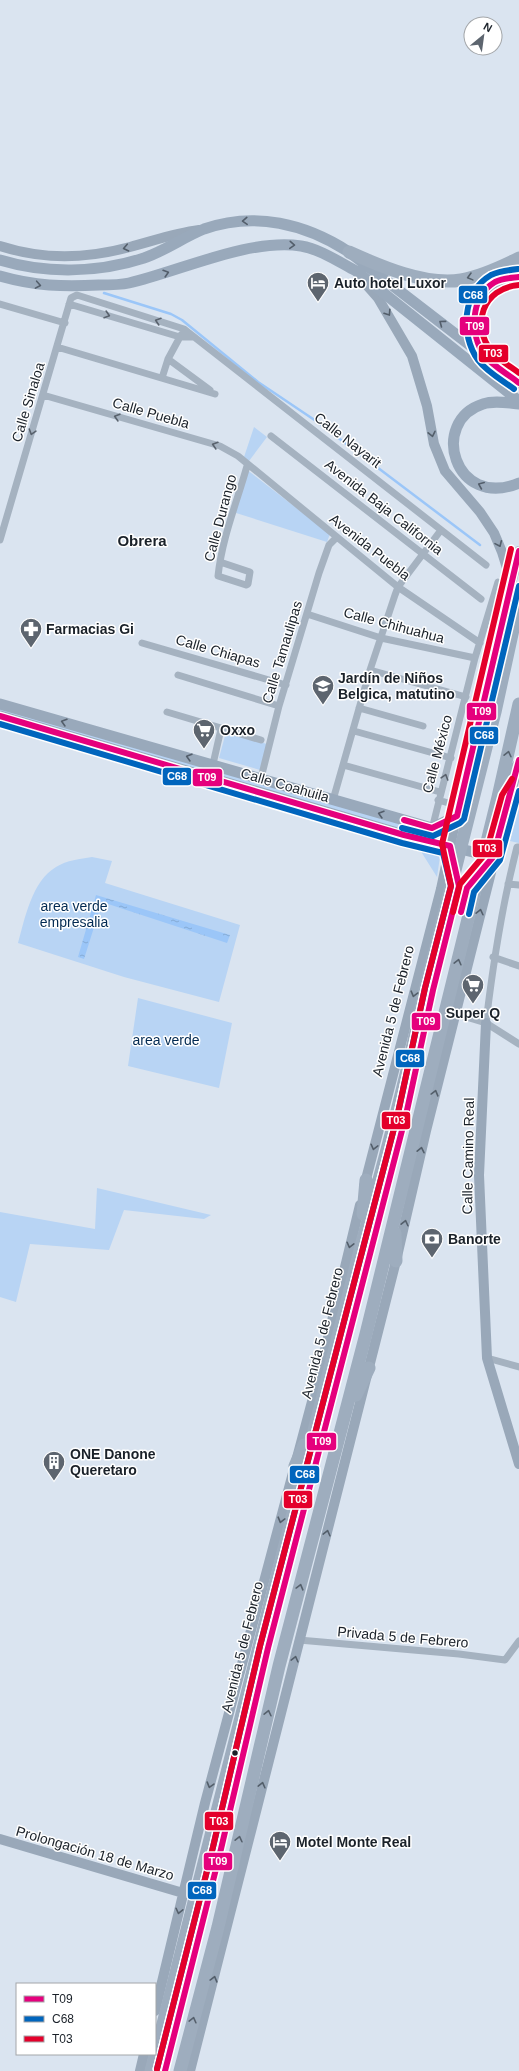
<svg xmlns="http://www.w3.org/2000/svg" width="519" height="2071" viewBox="0 0 519 2071" font-family="Arial,sans-serif">
<style>
.park{fill:#b8d4f4}
.water{fill:url(#water-ripples)}
.lines{fill:none;stroke-linecap:round;stroke-linejoin:round}
.stream{stroke:#9bc6f8;stroke-width:2.5}
.street{stroke:#a5b2c0;stroke-width:7}
.secondary{stroke:#99a8b9;stroke-width:10}
.primary{stroke:#99a9bb;stroke-width:11}
.highway{stroke:#9eadbe;stroke-width:13}
.bus-1-casing{stroke:#fff;stroke-width:9}
.bus-2-casing{stroke:#fff;stroke-width:9}
.bus-3-casing{stroke:#fff;stroke-width:9}
.bus-1{stroke:#e5007d;stroke-width:6}
.bus-2{stroke:#0065bd;stroke-width:6}
.bus-3{stroke:#e4002b;stroke-width:6}
.oneway{stroke:#535e6b}
.oneway2{stroke:#535e6a}
.oneway3{stroke:#55606c}
.oneway4{stroke:#59626d}
.bus-dot{fill:#1a2129;stroke:#fff;stroke-width:1.5}
.labels{text-anchor:middle;dominant-baseline:central;stroke-width:3;stroke-linejoin:round;paint-order:stroke}
.poi-label{font-size:14px;font-weight:bold;fill:#1a2129;stroke:#fff;text-anchor:start}
.street-label{font-size:14px;fill:#1a2129;stroke:#fff}
.park-label{font-size:14px;fill:#022a52;stroke:#fff}
.neighbourhood-label{font-size:15px;font-weight:bold;fill:#1a2129;stroke:#fff}
.line-badge{stroke:#fff;stroke-width:1.5}
.badge-label{font-size:11px;text-anchor:middle;font-weight:bold;fill:#fff}
</style>
<defs>
<pattern id="water-ripples" width="26" height="14" patternUnits="userSpaceOnUse"><rect width="26" height="14" fill="#9bc6f8"/><path d="M2 4q2-2 4 0t4 0M15 11q2-2 4 0t4 0" fill="none" stroke="#85aad5"/></pattern>
</defs>
<rect width="100%" height="100%" fill="#dae4f0"/>
<!-- park -->
<path class="park" d="M254,427l13,10 -18,24 -5,-4z
M246,469l84,65 -3,8 -94,-30z
M0,705l424,126 -1,10 18,9 -4,27 -22,-35 -257,-80 -5,7 -153,-46z
M226,732l41,12 -7,26 -41,-12z
M519,799v44l-9,-2z
M92,857l20,4 -7,22 135,42 -21,77 -95,-25 -106,-34c7,-25 14,-62 38,-76 11,-7 24,-8 36,-10z
M138,998l94,25 -13,65 -91,-22z
M97,1188l114,27 -7,4 -80,-9 -15,40 -79,-6 -14,58 -16,-5v-85l95,17z"/>
<!-- water -->
<path class="water" d="M96,895l134,40 -3,8 -125,-41 -18,57 -6,-2z"/>
<g class="lines">
<!-- stream -->
<path class="stream" d="M104,293l67,21 11,6 76,62 58,39 164,124"/>
<!-- street -->
<path class="street" d="M0,304l65,19
M69,304l111,33h13
M57,347l158,47
M168,359l42,31
M162,378l6,-19 13,-24
M43,395l177,51 18,10 160,131 82,56
M271,436l210,163
M0,540l71,-242 6,-3 107,34 302,236
M220,562l30,10 -2,12 -2,1 -28,-9c4,-38 19,-74 29,-110
M307,614l74,24 94,20
M142,643l144,42
M370,670l96,27
M178,675l101,31
M359,708l64,18
M167,712l94,28
M354,731l97,27
M213,764l8,-35
M343,765l97,27
M261,778l18,-72 40,-133 10,-28 8,-8
M333,800l37,-130 25,-75 3,-8 43,-57
M438,800l21,6
M429,841l46,-183 23,-76
M508,884l11,1
M493,957l26,9
M456,1014l30,9 33,21
M486,1023c7,-59 16,-118 31,-176h2
M487,1358l32,9
M299,1640l160,14 46,6 14,-19"/>
<!-- secondary -->
<path class="secondary" d="M0,246c44,14 85,13 130,1 23,-6 45,-14 69,-17
M363,281l15,17 34,58 15,50 7,38 11,27 35,41 14,21 8,19 9,29
M486,1023l-7,152 8,183 32,106
M364,1187l77,-298 25,-118 53,-220
M0,1839l183,54
M155,2011l50,-208 113,-424 42,-174
M140,2071l4,-17
M190,2071l206,-810 30,-130 90,-358"/>
<!-- primary -->
<path class="primary" d="M0,260c46,14 98,13 144,-2 21,-7 40,-21 60,-29 51,-18 102,-5 145,23l170,131
M0,276c35,10 63,11 99,9 10,0 21,0 30,-2 52,-12 120,-45 172,-37 19,3 38,16 55,25l163,130
M519,404c-11,-1 -25,-4 -36,0 -54,17 -29,106 36,79
M0,704l432,124 25,-12
M0,716l404,119 89,22"/>
<!-- highway -->
<path class="highway" d="M349,252c31,14 77,34 112,28 21,-4 40,-13 58,-22
M485,355c-4,-6 -8,-13 -10,-20 -7,-30 13,-59 44,-58
M502,790l17,-25
M363,1214l3,-34
M395,1233l1,28
M356,1395l13,-27
M295,1466l9,-21
M151,2071l210,-825c23,-84 46,-168 63,-253l71,-281 24,-110
M180,2071l38,-144 61,-261 87,-332 132,-537 21,-93"/>
<!-- bus-1 casing -->
<g class="bus-1-casing">
<path id="bus-1" d="M519,277c-8,1 -16,1 -24,5 -25,15 -26,53 -10,74 9,11 23,18 34,27
M0,716l404,119 46,11 9,40 -26,104 -27,125 -138,533 -47,201 -56,222
M404,820l28,8 25,-12 62,-265
M461,912l6,-24 26,-31 26,-97"/>
</g>
<!-- bus-2 casing -->
<g class="bus-2-casing">
<path id="bus-2" d="M514,389c-12,-9 -27,-17 -36,-29 -18,-25 -16,-68 13,-85 9,-4 18,-5 27,-6
M0,724l402,119 41,10 8,33 -26,102 -27,125 -138,533 -47,201 -56,222
M402,828l31,8 27,-13 4,-4 55,-233
M469,914l5,-22 26,-32 19,-69"/>
</g>
<!-- bus-3 casing -->
<g class="bus-3-casing">
<path id="bus-3" d="M519,285c-36,3 -49,40 -27,67 7,8 18,14 27,21
M453,912l7,-28 26,-31 16,-58 10,-16
M157,2069l56,-222 47,-201 138,-533 27,-125 26,-102 -9,-42 69,-295"/>
</g>
<!-- bus-1 -->
<use href="#bus-1" class="bus-1"/>
<!-- bus-2 -->
<use href="#bus-2" class="bus-2"/>
<!-- bus-3 -->
<use href="#bus-3" class="bus-3"/>
</g>
<!-- one-way arrows -->
<defs><path id="oneway-chevron" d="M-2-3.5L2.5 0L-2 3.5" fill="none" stroke-width="1.6" stroke-linecap="round" stroke-linejoin="round"/></defs>
<g class="oneway">
<use href="#oneway-chevron" transform="translate(245 221) rotate(177)"/>
<use href="#oneway-chevron" transform="translate(292 245) rotate(4)"/>
<use href="#oneway-chevron" transform="translate(166 273) rotate(-17)"/>
<use href="#oneway-chevron" transform="translate(38 285) rotate(10)"/>
<use href="#oneway-chevron" transform="translate(442 323) rotate(-143)"/>
<use href="#oneway-chevron" transform="translate(481 485) rotate(-157)"/>
<use href="#oneway-chevron" transform="translate(64 722) rotate(-164)"/>
<use href="#oneway-chevron" transform="translate(189 757) rotate(-164)"/>
<use href="#oneway-chevron" transform="translate(381 814) rotate(-164)"/>
</g>
<g class="oneway2">
<use href="#oneway-chevron" transform="translate(126 248) rotate(168)"/>
<use href="#oneway-chevron" transform="translate(388 313) rotate(57)"/>
<use href="#oneway-chevron" transform="translate(432 434) rotate(78)"/>
<use href="#oneway-chevron" transform="translate(499 544) rotate(66)"/>
<use href="#oneway-chevron" transform="translate(480 912) rotate(-77)"/>
<use href="#oneway-chevron" transform="translate(414 994) rotate(105)"/>
<use href="#oneway-chevron" transform="translate(435 1093) rotate(-75)"/>
<use href="#oneway-chevron" transform="translate(374 1147) rotate(104)"/>
<use href="#oneway-chevron" transform="translate(421 1150) rotate(-78)"/>
<use href="#oneway-chevron" transform="translate(405 1223) rotate(-77)"/>
<use href="#oneway-chevron" transform="translate(350 1245) rotate(104)"/>
<use href="#oneway-chevron" transform="translate(281 1520) rotate(105)"/>
<use href="#oneway-chevron" transform="translate(327 1533) rotate(-76)"/>
<use href="#oneway-chevron" transform="translate(295 1659) rotate(-76)"/>
<use href="#oneway-chevron" transform="translate(210 1785) rotate(106)"/>
<use href="#oneway-chevron" transform="translate(262 1785) rotate(-76)"/>
<use href="#oneway-chevron" transform="translate(179 1911) rotate(103)"/>
<use href="#oneway-chevron" transform="translate(214 1979) rotate(-75)"/>
</g>
<g class="oneway3">
<use href="#oneway-chevron" transform="translate(470 277) rotate(165)"/>
<use href="#oneway-chevron" transform="translate(508 754) rotate(-77)"/>
<use href="#oneway-chevron" transform="translate(458 962) rotate(-76)"/>
<use href="#oneway-chevron" transform="translate(300 1587) rotate(-75)"/>
<use href="#oneway-chevron" transform="translate(268 1713) rotate(-77)"/>
<use href="#oneway-chevron" transform="translate(239 1839) rotate(-77)"/>
<use href="#oneway-chevron" transform="translate(193 2020) rotate(-76)"/>
</g>
<g class="oneway4">
<use href="#oneway-chevron" transform="translate(107 315) rotate(17)"/>
<use href="#oneway-chevron" transform="translate(158 321) rotate(-162)"/>
<use href="#oneway-chevron" transform="translate(117 417) rotate(-164)"/>
<use href="#oneway-chevron" transform="translate(32 432) rotate(107)"/>
<use href="#oneway-chevron" transform="translate(215 445) rotate(-163)"/>
<use href="#oneway-chevron" transform="translate(445 777) rotate(-73)"/>
</g>
<!-- icons -->
<defs>
<g id="hotel-pin" transform="scale(1.15)"><path d="M0 17L-7.5 6A9.5 9.5 0 1 1 7.5 6Z" fill="#5d656f" stroke="#fff"/><path d="M-6-4.5h1.5V1H6V5H4.5V3h-9V5H-6ZM-4 0a1.8 1.8 0 1 1 3.6 0ZM.5 0V-2.5h3Q6-2.5 6 0Z" fill="#fff"/></g>
<g id="pharmacy-pin" transform="scale(1.15)"><path d="M0 17L-7.5 6A9.5 9.5 0 1 1 7.5 6Z" fill="#5d656f" stroke="#fff"/><path d="M-2-6h4v4h4v4h-4v4h-4v-4h-4v-4h4Z" fill="#fff"/></g>
<g id="school-pin" transform="scale(1.15)"><path d="M0 17L-7.5 6A9.5 9.5 0 1 1 7.5 6Z" fill="#5d656f" stroke="#fff"/><path d="M0-5L7-2L0 1L-7-2ZM-4 1L0 2.5L4 1V4Q0 6-4 4Z" fill="#fff"/></g>
<g id="supermarket-pin" transform="scale(1.15)"><path d="M0 17L-7.5 6A9.5 9.5 0 1 1 7.5 6Z" fill="#5d656f" stroke="#fff"/><path d="M-6-5.5h2.5l.6 2H6L4.5 2H-2.5L-4.4-4H-6ZM-1.5 3.2a1.3 1.3 0 1 0 .1 0ZM3 3.2a1.3 1.3 0 1 0 .1 0Z" fill="#fff"/></g>
<g id="bank-pin" transform="scale(1.15)"><path d="M0 17L-7.5 6A9.5 9.5 0 1 1 7.5 6Z" fill="#5d656f" stroke="#fff"/><path d="M-6-4H6V4H-6ZM0-2.3a2.3 2.3 0 1 0 0 4.6a2.3 2.3 0 1 0 0-4.6Z" fill="#fff"/></g>
<g id="building-pin" transform="scale(1.15)"><path d="M0 17L-7.5 6A9.5 9.5 0 1 1 7.5 6Z" fill="#5d656f" stroke="#fff"/><path d="M-4-6H4V6H1V3H-1V6H-4ZM-2.5-4.3h1.7v1.8h-1.7ZM.8-4.3h1.7v1.8H.8ZM-2.5-1h1.7V.8h-1.7ZM.8-1h1.7V.8H.8Z" fill="#fff"/></g>
</defs>
<g fill-rule="evenodd">
<use href="#hotel-pin" x="318" y="283"/>
<use href="#pharmacy-pin" x="31" y="629"/>
<use href="#school-pin" x="323" y="686"/>
<use href="#supermarket-pin" x="204" y="730"/>
<use href="#supermarket-pin" x="473" y="985"/>
<use href="#bank-pin" x="432" y="1239"/>
<use href="#building-pin" x="54" y="1462"/>
<use href="#hotel-pin" x="280" y="1842"/>
</g>
<!-- markers -->
<circle class="bus-dot" cx="235" cy="1753" r="3.5"/>
<g class="labels">
<!-- poi labels -->
<g class="poi-label">
<text x="334" y="283">Auto hotel Luxor</text>
<text x="46" y="629">Farmacias Gi</text>
<text x="338" y="678">Jardín de Niños<tspan x="338" dy="16">Belgica, matutino</tspan></text>
<text x="220" y="730">Oxxo</text>
<text x="473" y="1013" text-anchor="middle">Super Q</text>
<text x="448" y="1239">Banorte</text>
<text x="70" y="1454">ONE Danone<tspan x="70" dy="16">Queretaro</tspan></text>
<text x="296" y="1842">Motel Monte Real</text>
</g>
<!-- street labels -->
<g class="street-label">
<text transform="translate(28 402) rotate(-73)">Calle Sinaloa</text>
<text transform="translate(151 413) rotate(16)">Calle Puebla</text>
<text transform="translate(348 440) rotate(38)">Calle Nayarit</text>
<text transform="translate(384 507) rotate(38)">Avenida Baja California</text>
<text transform="translate(220 518) rotate(-75)">Calle Durango</text>
<text transform="translate(370 547) rotate(38)">Avenida Puebla</text>
<text transform="translate(394 625) rotate(15)">Calle Chihuahua</text>
<text transform="translate(218 651) rotate(16)">Calle Chiapas</text>
<text transform="translate(282 652) rotate(-73)">Calle Tamaulipas</text>
<text transform="translate(437 754) rotate(-75)">Calle México</text>
<text transform="translate(285 785) rotate(16)">Calle Coahuila</text>
<text transform="translate(393 1011) rotate(-76)">Avenida 5 de Febrero</text>
<text transform="translate(468 1156) rotate(-89)">Calle Camino Real</text>
<text transform="translate(322 1333) rotate(-76)">Avenida 5 de Febrero</text>
<text transform="translate(403 1637) rotate(5)">Privada 5 de Febrero</text>
<text transform="translate(242 1647) rotate(-76)">Avenida 5 de Febrero</text>
<text transform="translate(95 1853) rotate(16)">Prolongación 18 de Marzo</text>
</g>
<!-- park labels -->
<g class="park-label">
<text x="74" y="906">area verde<tspan x="74" dy="16">empresalia</tspan></text>
<text x="166" y="1040">area verde</text>
</g>
<!-- neighbourhood labels -->
<g class="neighbourhood-label">
<text x="142" y="540">Obrera</text>
</g>
</g>
<g class="line-badge">
<rect x="458" y="285" width="30" height="19" rx="4" fill="#0065bd"/>
<rect x="459" y="316" width="31" height="20" rx="4" fill="#e5007d"/>
<rect x="478" y="344" width="31" height="19" rx="4" fill="#e4002b"/>
<rect x="466" y="702" width="31" height="19" rx="4" fill="#e5007d"/>
<rect x="469" y="726" width="30" height="19" rx="4" fill="#0065bd"/>
<rect x="162" y="767" width="30" height="19" rx="4" fill="#0065bd"/>
<rect x="192" y="768" width="31" height="19" rx="4" fill="#e5007d"/>
<rect x="472" y="839" width="31" height="19" rx="4" fill="#e4002b"/>
<rect x="411" y="1012" width="30" height="19" rx="4" fill="#e5007d"/>
<rect x="395" y="1049" width="30" height="19" rx="4" fill="#0065bd"/>
<rect x="381" y="1111" width="30" height="19" rx="4" fill="#e4002b"/>
<rect x="306" y="1432" width="31" height="19" rx="4" fill="#e5007d"/>
<rect x="289" y="1465" width="31" height="19" rx="4" fill="#0065bd"/>
<rect x="283" y="1490" width="30" height="19" rx="4" fill="#e4002b"/>
<rect x="204" y="1811" width="30" height="20" rx="4" fill="#e4002b"/>
<rect x="203" y="1852" width="30" height="19" rx="4" fill="#e5007d"/>
<rect x="187" y="1881" width="30" height="19" rx="4" fill="#0065bd"/>
</g>
<g class="badge-label">
<text x="473" y="299">C68</text>
<text x="475" y="330">T09</text>
<text x="493" y="357">T03</text>
<text x="482" y="715">T09</text>
<text x="484" y="739">C68</text>
<text x="177" y="780">C68</text>
<text x="207" y="781">T09</text>
<text x="487" y="852">T03</text>
<text x="426" y="1025">T09</text>
<text x="410" y="1062">C68</text>
<text x="396" y="1124">T03</text>
<text x="322" y="1445">T09</text>
<text x="305" y="1478">C68</text>
<text x="298" y="1503">T03</text>
<text x="219" y="1825">T03</text>
<text x="218" y="1865">T09</text>
<text x="202" y="1894">C68</text>
</g>
<!-- legend -->
<rect x="16" y="1983" width="140" height="72" fill="#ffffff" stroke="#a3a6a9"/>
<rect x="24" y="1996" width="20" height="6" fill="#e5007d" stroke="#a3a6a9"/>
<text x="52" y="2003" font-size="12" fill="#1a2129">T09</text>
<rect x="24" y="2016" width="20" height="6" fill="#0065bd" stroke="#a3a6a9"/>
<text x="52" y="2023" font-size="12" fill="#1a2129">C68</text>
<rect x="24" y="2036" width="20" height="6" fill="#e4002b" stroke="#a3a6a9"/>
<text x="52" y="2043" font-size="12" fill="#1a2129">T03</text>
<!-- north arrow -->
<g transform="translate(483 36) rotate(29)"><circle r="19" fill="#ffffff" stroke="#a3a6a9"/>
<path d="M0-3L7 15L0 10L-7 15Z" fill="#5d656f"/>
<text y="-6" font-size="11" font-weight="bold" text-anchor="middle" fill="#1a2129">N</text>
</g>
</svg>
